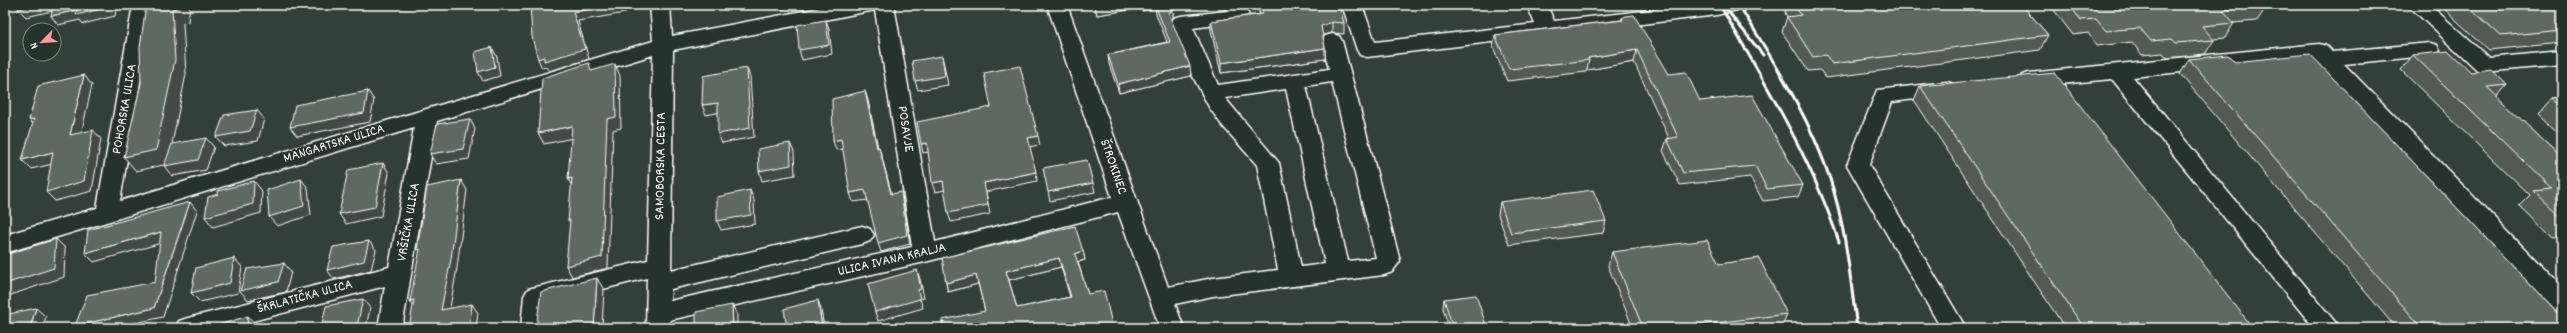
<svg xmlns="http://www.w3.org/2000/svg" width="2567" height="333" viewBox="0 0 2567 333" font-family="Dekko,sans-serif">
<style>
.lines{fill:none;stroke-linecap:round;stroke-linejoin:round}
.minor-casing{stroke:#fff;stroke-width:3}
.minor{fill:#26332d;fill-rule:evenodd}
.rail{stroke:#fff;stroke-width:3}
.wall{fill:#525a56;stroke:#fff;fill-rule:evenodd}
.shaded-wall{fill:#424a46;stroke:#fff}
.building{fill:#5f6964;stroke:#fff;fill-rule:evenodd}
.labels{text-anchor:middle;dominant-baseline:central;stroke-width:4;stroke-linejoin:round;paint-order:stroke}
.street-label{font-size:14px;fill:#fff;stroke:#26332d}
</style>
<rect width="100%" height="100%" fill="#333f3a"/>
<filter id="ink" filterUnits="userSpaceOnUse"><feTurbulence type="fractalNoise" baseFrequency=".025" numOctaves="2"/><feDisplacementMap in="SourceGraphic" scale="8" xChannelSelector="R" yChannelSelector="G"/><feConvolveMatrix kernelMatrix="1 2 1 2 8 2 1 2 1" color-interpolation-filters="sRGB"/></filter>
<g filter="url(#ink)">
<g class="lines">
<!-- minor casing -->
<g class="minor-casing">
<path id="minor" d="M133,5h20l-33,196 533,-160 -3,-36h20l2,31 163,-31h59l41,237 177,-45 -65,-192h20l101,282 45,-9 65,-8 -21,-105 -36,-41 -12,-17 -20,-38 -18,-46 3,-5 7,-2 46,-5 -2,-6h20l4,11 -3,5 -53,7 25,57 111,-16 -7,-28 3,-5 7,-2 7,2 3,5 58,220 -8,11 -8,3 -171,21 -38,8 9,24h-24l-42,-116 -193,50 -255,58v8l-24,-1 1,-49 -100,25 -2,25h-24l3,-32 4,-7 120,-29 5,-205 -216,66 -35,207h-24l7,-42 -159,42h-50l3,-7 9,-3 201,-51 25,-139 -409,125v-18l92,-27zM875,10l37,237 -242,54 1,-12 191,-45 8,-3 4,-6 -4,-6 -8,-3 -191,44 2,-220zM1332,82l44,176 -28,3 -42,-175zM1286,89l39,175 -24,3 -22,-104 -54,-65z
M1342,5h20l13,37 160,-18 -8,-19h20l7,16 142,-16h44l-3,5 -20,5 -350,42 -7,-2 -3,-5z
M2408,5h22l59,53 73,-7v14l-78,7 -7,-2z
M2430,43l7,2 3,5 -3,5 -93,9 218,223v25l-8,-3 -240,-251 -181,19 207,251h-26l-202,-249 -83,8 -7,-2 -3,-5 3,-5 7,-2 290,-29 7,2 6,6z
M1947,82l7,2 3,5 -3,5 -62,8 -23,63 97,163h-25l-94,-163 30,-75z"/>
</g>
<!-- minor -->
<use href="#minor" class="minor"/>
<!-- rail -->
<path class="rail" d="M1720,5c44,77 91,152 119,237
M1739,5c34,56 71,112 91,174 16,48 20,99 27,149
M1727,10l36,45"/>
</g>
<!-- wall -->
<path class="wall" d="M1094,5h78l1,2v10l-2,3 20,56 -72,17 -10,-29 -1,-9 59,-13 -11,-28 -1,-6 -13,3 -1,-3 -44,7z
M1256,5h83l5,18v11l-12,-1 -9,3 2,12v11l-104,14 -10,-42v-10l49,-7z
M1551,5h25l-25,2z
M1787,5h235l26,30 -8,15 -214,28 -6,-8 -12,1 -26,-39 5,-15 -2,-4z
M2050,5h216l1,1 -10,15 -23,2 -9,15 -11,1v1l-9,14 -38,4 -4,-5 -21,2 -10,-13 -35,4 -9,-13 -15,2z
M2440,5h122v38l-74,7z
M1622,18l47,56 31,27 103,84 -5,12 -35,4 -13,-24 -70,8 -17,-34 4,-12 2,-1 -35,-76 -47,8 -1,2 -79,9 -14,-34 2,-12 126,-15z
M2413,55l58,17 36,13 -10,12 65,61v78l-10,1 -33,-32 10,-10 -128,-125z
M2189,59l46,3 327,266h-166l-216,-254z
M1920,86l333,242h-188l-151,-228z
M2562,98v38l-24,-22 13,-15z
M1500,202l106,19 -3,12 -94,12 -11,-30z
M1083,251l2,9 -7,2 10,32 25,34 -128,-17 -7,-27 -30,8 -2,-9zM1061,267l9,30 -53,11 -8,-28z
M1612,252l107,12 68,50 -6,14h-148l-25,-62z
M1444,299l43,29h-38l-6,-20z"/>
<!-- shaded-wall -->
<path class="shaded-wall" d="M36,5h21l4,4 -35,8 -8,-8z
M109,5h8l-2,11 -32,8 -3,-4 -22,5 -7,-9 26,-6z
M178,5h12l-2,17 -5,1 3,51 -18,90 -32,7 -12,-14 48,-148z
M614,5h12l-1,8 -47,8 11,38 -40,12 -3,-4 -4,1 -4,-9 35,-47z
M780,5h23l-22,4z
M1101,5h39l1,3 -44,7 -2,-9z
M1141,5h14v3l-13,3z
M1173,7v10l-3,7 -1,-10z
M826,20l3,9 3,25 -30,6 -3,-10z
M1332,22v11l-12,3 1,-10z
M492,47l5,10 3,19 -17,5 -5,-9z
M1325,48v11l-104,14v-10z
M1637,50l-3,12 -47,8 2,-10 -1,-2z
M942,56l2,9 4,20 -30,5 -3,-9z
M615,64l5,12 1,52 -8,2 -5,138 -36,9 -6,-11 41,-147z
M1190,66l1,10 -72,17 -1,-9z
M747,68l3,9 4,60 -32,6 -4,-9z
M84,75l8,10 -13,59 -9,-9z
M368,91l6,9 -4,22 -73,14 -7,-9z
M865,91l3,9 12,57 -3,-9z
M718,103l4,9 -16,3 -4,-10z
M257,110l7,9 -6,22 -34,5 -8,-9z
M34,119l4,10 -9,-9z
M470,119l5,10 -6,30 -33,5 -6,-10z
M572,126l6,11 -34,7 -6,-11z
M93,130l8,9 -9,52 -37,10 -9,-9z
M1038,136l2,9 -11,2 -1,-9z
M206,138l8,9 -8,23 -34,6 -8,-10z
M841,139l3,10 -8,1 -3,-9z
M790,143l4,9 1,23 -33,6 -3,-10z
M927,143l2,9 -6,1 -2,-9z
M879,147l3,10 12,46 -3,-9z
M53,152l9,10 -31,7 -9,-9z
M383,163l6,10 -8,43 -35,8 -7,-10z
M1036,172l1,9 -51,11 4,22 -39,8 -3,-9 36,-30z
M572,178l2,12 -6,-11z
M301,179l7,9 3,27 -34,11 -8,-9z
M461,180l6,10 -10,78 -9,51 -7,-9z
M254,181l8,10 -1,22 -48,14 -8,-10z
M943,181l2,9 -10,2 -3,-9z
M1093,183l2,9 -45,9 -2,-9z
M5,189l2,2 -2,9z
M750,190l4,10 1,24 -34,6 -4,-9z
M865,190l3,10 -15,2 -3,-9z
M901,192l2,9 7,43 -29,8 -3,-9z
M190,202l7,9 -34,106 -50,11h-36l-2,-2 79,-18z
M161,232l8,9 -75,21 -9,-9z
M56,239l9,9 -1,29 -59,20v-13z
M369,241l7,9 -5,20 -37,9 -7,-9z
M1083,251l2,9 -9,2 -1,-8z
M234,258l8,9 -4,26 -38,9 -9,-9z
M1059,258l2,9 -52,13 -3,-9z
M284,263l7,9 -5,20 -38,8 -8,-9z
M917,270l3,9 4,19 -4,1 3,9 -45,13 -3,-9 43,-22z
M976,275l2,9 -30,8 -2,-9z
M597,278l7,12 -2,38h-8z
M363,299l7,9 -4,20h-14z
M414,300l2,10 -6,-9z
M818,300l3,9 3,19h-2z
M472,304l6,9 -2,15h-7z
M732,305l5,9v14h-4z
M36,308l10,9 -4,11h-12z
M248,316l8,9v3h-9z"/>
<!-- building -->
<path class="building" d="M19,5h17l-18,4z
M53,5h56v2l-33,8 1,-5 -26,6z
M146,5h32l-1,3 -5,1 3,51 -19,90 -32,7 17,-74 -1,-36z
M530,5h84l-41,7 12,37 -41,12v-4l-6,2 -6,-22z
M1155,5h17l1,2 -4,7 21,52 -72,18 -10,-29 62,-13z
M1260,5h79l5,18 -12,-1 -11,4 4,22 -104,15 -10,-42 52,-7z
M1794,5h228l26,30 -216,29 -6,-9 -13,2 -26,-40 14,-2z
M2069,5h197l1,1 -44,4 11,13 -32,3 12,14 -38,3 -4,-4 -21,2 -11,-13 -34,3 -10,-12 -15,1z
M2467,5h95v25l-61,6z
M1634,15l35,59 17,-2 14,29 52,-6 51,90 -36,4 -12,-23 -72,7 -16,-34 11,-2 -41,-87 -49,8 1,2 -80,9 -14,-34 128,-15 -1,-2 4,-2z
M826,20l3,25 -30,5 -2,-25z
M492,47l3,20 -17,5 -3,-20z
M2449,51l22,21 20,-3 16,16 -20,2 75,71v60l-29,-28 18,-2 -138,-133z
M2310,54l252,264v10h-140l-233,-269 39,-4 7,7z
M942,56l3,20 -30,5 -3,-20z
M589,63l2,8 24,-7 1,53 -9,2 -5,138 -36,9 4,-46 -2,1 4,-43 -4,1 4,-53 -34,7 4,-55z
M1020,66l18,70 -10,2 8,34 -52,11 4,22 -40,8 -5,-32 -11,2 -5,-40 -6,1 -4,-22 74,-15 -7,-34z
M747,68l3,60 -32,6v-31l-16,2 1,-29z
M2055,73l198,255h-169l-164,-242z
M84,75l-14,60 23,-5 -9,51 -38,11 7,-40 -31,8 12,-41 -5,1 9,-34z
M368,91l-4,22 -74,14 5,-22z
M865,91l12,57 2,-1 12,47 10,-2 6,43 -29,8 -13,-53 -15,3 -9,-54 -8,2 -1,-42z
M2562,98v11l-11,-10z
M257,110l-7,21 -34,6 8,-22z
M470,119l-7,30 -33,5 7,-30z
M206,138l-8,22 -34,6 8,-22z
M790,143l1,22 -32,6 -1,-22z
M1087,160l6,23 -45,9 -5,-24z
M383,163l-8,44 -36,7 9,-44z
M301,179l3,27 -35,11 -2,-27z
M461,180l-10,79 -10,51 31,-6 -3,24h-60l5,-28 -4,1 10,-52 -3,1 10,-63z
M254,181l-1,23 -48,13 3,-20 10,-3v-3z
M750,190l1,25 -34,6v-24z
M1593,190l13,31 -95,12 -11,-31z
M190,202l-36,106 -79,18 12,-31 68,-13 6,-50 -76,21 3,-23z
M1075,226l8,25 -8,3 13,40 16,-3 9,37h-170l-1,-8 43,-9 -9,-36 -30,8 -4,-25zM1059,258l12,39 -54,11 -11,-37z
M56,239l-2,29 -49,16v-29z
M1707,240l12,24 40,-6 28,56 -112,14h-32l-31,-76z
M369,241l-5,20 -37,9 6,-23z
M234,258l-4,25 -39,10 5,-25z
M284,263l-6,19 -38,9 7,-22z
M917,270l4,19 -3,1 2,9 -45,13 -7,-28z
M597,278l-3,50h-58l5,-36z
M1476,295l11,33h-34l-9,-29z
M363,299l-6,27 -5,1v1h-31l5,-22z
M818,300l4,28h-35l-3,-19z
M732,305l1,23h-37v-16z
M36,308l-6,20h-25v-13z
M248,316l-1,12h-38z"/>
</g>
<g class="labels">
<!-- street labels -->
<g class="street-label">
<text transform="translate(125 109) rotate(-80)">POHORSKA ULICA</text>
<text transform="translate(905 129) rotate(81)">POSAVJE</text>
<text transform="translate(334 144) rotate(-17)">MANGARTSKA ULICA</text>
<text transform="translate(661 166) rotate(-89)">SAMOBORSKA CESTA</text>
<text transform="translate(1113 167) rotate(71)">ŠTROKINEC</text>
<text transform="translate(409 222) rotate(-80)">VRŠIČKA ULICA</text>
<text transform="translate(892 260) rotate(-13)">ULICA IVANA KRALJA</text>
<text transform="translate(305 297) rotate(-15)">ŠKRLATIČKA ULICA</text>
</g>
</g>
<!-- margin -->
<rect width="2567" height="333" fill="none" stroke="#26332d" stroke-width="20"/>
<rect x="10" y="10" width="2547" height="313" fill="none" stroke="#fff" stroke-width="1.5" filter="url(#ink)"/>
<!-- north arrow -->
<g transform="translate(42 42) rotate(245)"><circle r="19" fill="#26332d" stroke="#7d8581"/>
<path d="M0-3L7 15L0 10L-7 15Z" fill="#ff9aa2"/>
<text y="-6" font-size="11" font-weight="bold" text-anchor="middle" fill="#ffffff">N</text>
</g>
</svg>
